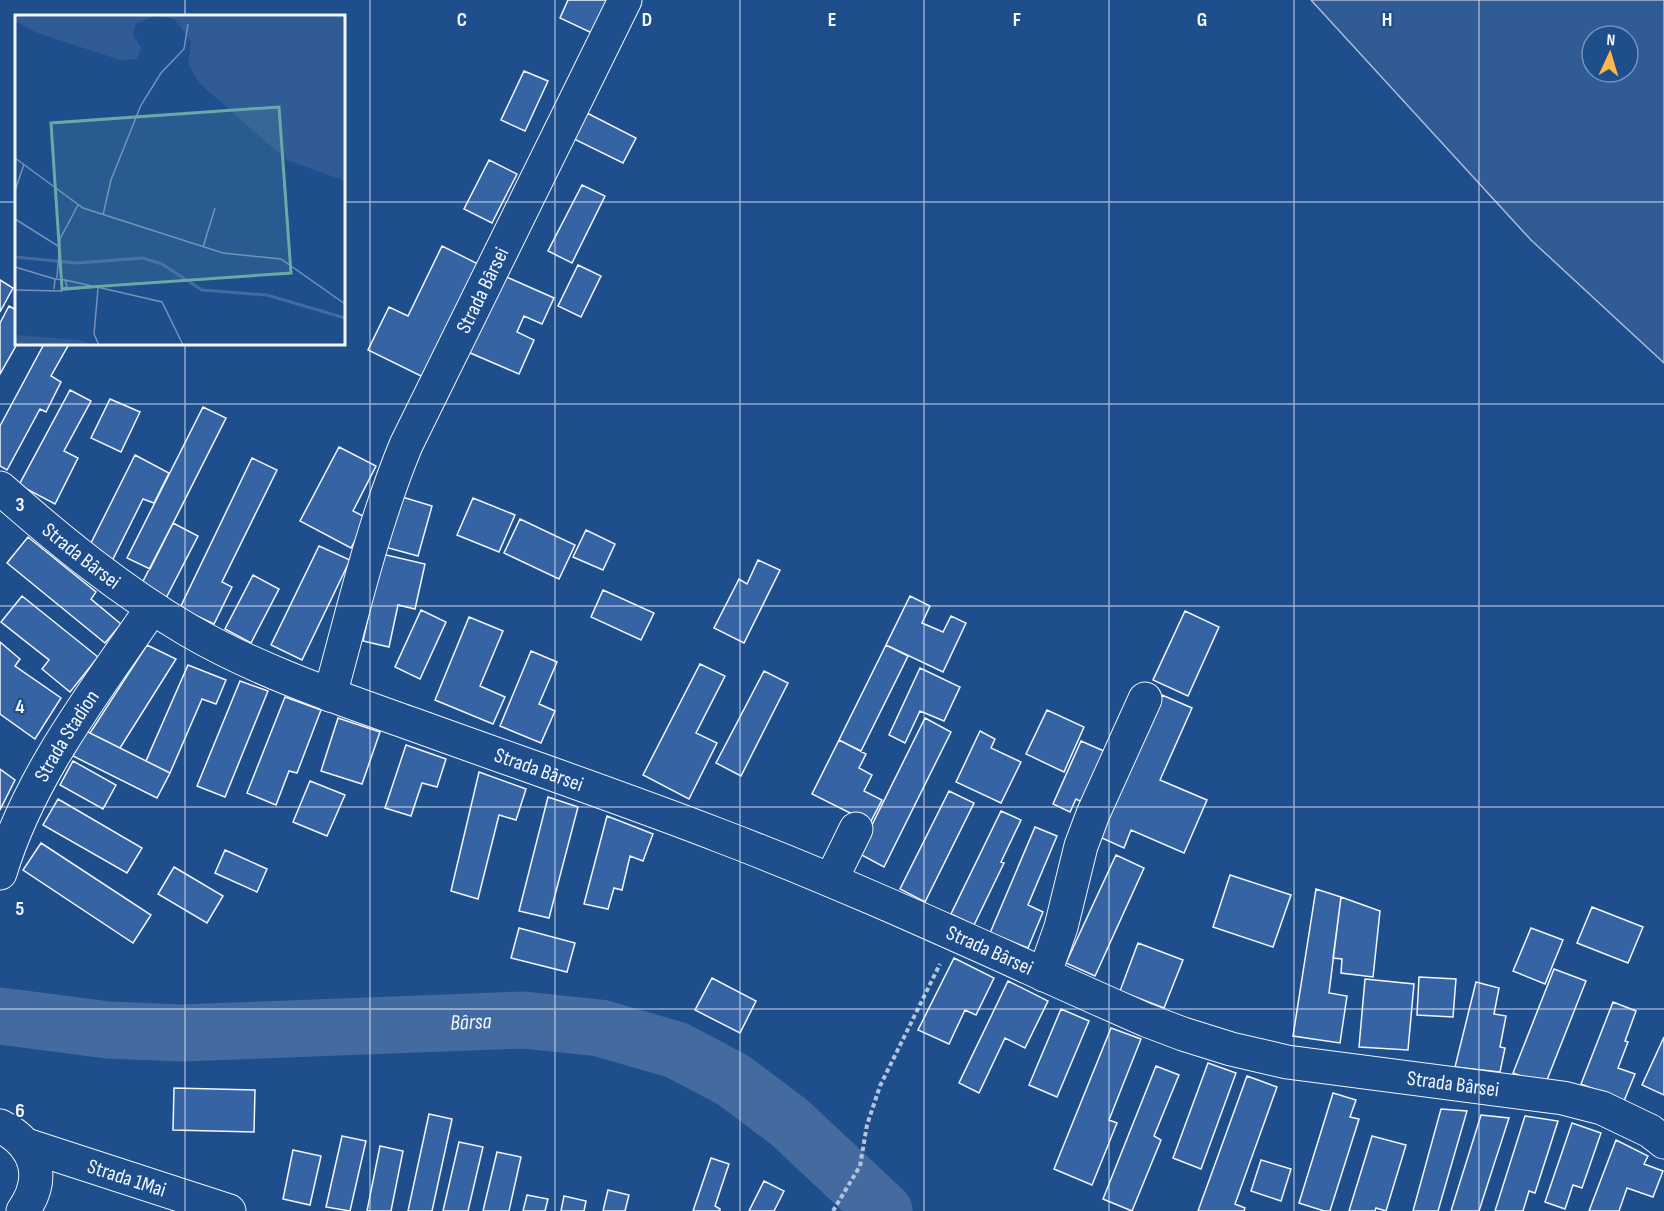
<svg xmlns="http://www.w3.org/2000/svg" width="1664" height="1211" viewBox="0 0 1664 1211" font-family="'Sofia Sans Condensed',sans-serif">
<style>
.green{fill:#305b95;stroke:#a8bbd7;stroke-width:1.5;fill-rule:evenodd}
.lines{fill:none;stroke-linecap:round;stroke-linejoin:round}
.river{stroke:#446ba0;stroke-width:57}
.building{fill:#3563a3;stroke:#f2f6ff;stroke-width:1.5}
.minor-casing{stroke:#f2f6ff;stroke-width:35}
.path{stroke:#b3c4dc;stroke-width:4;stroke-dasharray:4.5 3;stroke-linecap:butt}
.minor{stroke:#1f4e8c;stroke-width:33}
.grid{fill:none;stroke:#f2f6ff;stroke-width:1.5;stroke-opacity:0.55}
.labels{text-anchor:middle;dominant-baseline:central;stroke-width:4.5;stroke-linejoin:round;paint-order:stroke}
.street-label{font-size:21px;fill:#f2f6ff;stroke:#1f4e8c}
.water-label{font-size:22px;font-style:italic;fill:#f2f6ff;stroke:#1f4e8c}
.inset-river{fill:none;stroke:#446ba0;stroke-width:3}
.inset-road{fill:none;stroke:#7391ba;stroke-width:1.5}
.view{fill:#6aa9a8;fill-opacity:0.15;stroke:#6aa9a8;stroke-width:3}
.inset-edge{fill:none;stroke:#f2f6ff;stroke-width:3}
.grid-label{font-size:20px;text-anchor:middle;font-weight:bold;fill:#f2f6ff;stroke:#1f4e8c;stroke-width:4.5;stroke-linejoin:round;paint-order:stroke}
</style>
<rect width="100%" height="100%" fill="#1f4e8c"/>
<!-- green -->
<path class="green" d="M1311,0h353v363l-133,-123zM1592,36h36v36h-36z"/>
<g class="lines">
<!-- river -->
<path class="river" id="s1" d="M0,1016l108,14 73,3 342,-13 77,8 76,22 57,30 56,42 95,89"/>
</g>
<!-- building -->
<path class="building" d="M568,0h42l-16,34 -34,-16z
M524,71l24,10 -23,50 -24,-11z
M587,113l49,25 -13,25 -49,-24z
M489,160l28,14 -25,49 -28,-14z
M582,185l23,11 -33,67 -24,-12z
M442,246l36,18 -55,113 -55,-27 21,-43 19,9z
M578,265l23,11 -20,41 -23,-11z
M502,275l52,23 -12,26 -18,-8 -7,16 17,8 -15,34 -51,-22z
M0,280l13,8 -13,24z
M9,306l7,4 1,34 -17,30v-51z
M44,344h25l-18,32 10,6 -15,30 -6,-3 -33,61 -7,-4v-40z
M70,390l21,11 -27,50 14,7 -23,46 -36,-19z
M110,399l30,13 -19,40 -30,-14z
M203,407l23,11 -76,151 -23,-11z
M339,447l37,19 -23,45 14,7 -16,30 -51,-27z
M135,455l34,18 -15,30 -11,-4 -33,66 -24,-12z
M252,458l25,12 -55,112 10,5 -18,37 -34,-16z
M399,496l33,10 -14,50 -33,-9z
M473,498l42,17 -16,37 -42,-17z
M520,519l55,26 -16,34 -55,-26z
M173,523l25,13 -34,66 -25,-13z
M586,530l29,14 -12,26 -30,-13z
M28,537l68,55 -5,7 30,25 -16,19 -98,-80z
M319,546l31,14 -48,100 -31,-15z
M382,554l43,10 -10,45 -17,-4 -9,42 -26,-6z
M758,560l22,10 -36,73 -30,-15 25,-49 8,5z
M253,575l26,14 -28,54 -26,-14z
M603,590l51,23 -13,27 -50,-23z
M22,596l76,61 -28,35 -28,-23 7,-9 -48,-38z
M910,596l20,10 -8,17 21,9 8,-16 15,7 -23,49 -57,-27z
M421,610l25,12 -26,57 -25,-12z
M1185,611l34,16 -31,69 -35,-16z
M469,617l34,14 -23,55 25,11 -12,27 -58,-24z
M0,642l20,17 -5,7 46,32 -26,41 -35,-25z
M147,645l29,14 -56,89 -30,-15z
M886,645l22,11 -47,95 -22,-11z
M531,651l26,11 -18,42 16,7 -14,32 -41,-17z
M700,664l25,12 -29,57 21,10 -28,56 -46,-24z
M188,665l38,15 -10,24 -14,-5 -32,74 -24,-12z
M920,668l40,19 -16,34 -24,-10 -15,32 -16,-8z
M764,671l24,12 -47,93 -25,-13z
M240,681l28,10 -43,106 -28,-11z
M1162,695l30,13 -32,72 47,20 -23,53 -53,-23 -7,18 -33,-15 39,-66z
M285,697l36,13 -24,63 -8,-2 -13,34 -29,-12z
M1047,710l37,17 -20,45 -38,-18z
M338,718l42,14 -18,52 -41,-13z
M925,718l26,14 -67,135 -26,-14z
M86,731l84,42 -13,25 -84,-42z
M980,731l15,8 -4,9 30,14 -20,41 -45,-21z
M839,740l27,14 -7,14 13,7 -8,16 18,9 -12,23 -58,-29z
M1081,741l32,14 -23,51 -14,-7 -6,13 -17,-8z
M406,745l40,14 -9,28 -15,-4 -11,33 -26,-8z
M73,761l43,24 -13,24 -43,-24z
M0,769l15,11 -15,30z
M479,772l47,17 -10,31 -17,-5 -21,84 -27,-8z
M310,781l35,14 -18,41 -34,-14z
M949,791l25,12 -49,99 -25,-13z
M548,797l30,10 -29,111 -30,-7z
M58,799l84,49 -15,25 -84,-48z
M1001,811l20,9 -20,42 3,1 -30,62 -23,-11z
M607,816l46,18 -10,27 -13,-5 -8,34 -8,-2 -6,21 -24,-5z
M1035,827l22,9 -29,69 15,7 -15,36 -38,-15z
M41,843l110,72 -18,28 -110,-73z
M225,850l42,19 -10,23 -42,-19z
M1116,855l28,13 -49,108 -29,-13z
M174,867l49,29 -16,27 -49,-29z
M1230,875l61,20 -18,52 -60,-20z
M1316,889l25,8 -12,96 18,3 -7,47 -47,-7z
M1341,897l39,14 -7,66 -32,-4 1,-14 -9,-1z
M1592,907l51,20 -15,36 -51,-20z
M519,928l56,15 -8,29 -56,-14z
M1531,928l32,12 -18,44 -32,-13z
M1138,943l45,17 -19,48 -44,-17z
M954,958l40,20 -18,37 -11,-5 -16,34 -31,-14z
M1554,969l32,12 -41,104 -32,-12z
M1419,977l37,2 -3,38 -36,-2z
M712,978l44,23 -16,32 -45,-23z
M1365,979l49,5 -6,66 -49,-3z
M1008,981l40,20 -23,47 -20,-10 -26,55 -20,-10z
M1476,982l23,6 -5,26 12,2 -6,31 5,1 -5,24 -45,-5z
M1613,1002l23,9 -11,30 3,1 -10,26 17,6 -11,27 -43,-17z
M1061,1009l28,12 -32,76 -28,-12z
M1111,1028l30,11 -32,81 8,3 -25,62 -38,-16z
M1664,1037v58l-22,-10z
M1208,1063l28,10 -35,96 -28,-11z
M1156,1066l23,9 -25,61 7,4 -29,71 -29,-12z
M1247,1076l30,11 -42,117 10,4 -1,3h-46z
M174,1088l81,2 -1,42 -81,-2z
M1333,1093l23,7 -6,17 9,2 -29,92h-6l-25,-8z
M1441,1109l26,2 -29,100h-25z
M429,1114l23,5 -20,92h-24z
M1481,1115l28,3 -30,93h-28z
M1525,1116l33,5 -23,72 -6,-2 -6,20h-28z
M1572,1123l29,10 -19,55 -9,-3 -8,24 -20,-7z
M342,1136l24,5 -16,70 -24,-4z
M1372,1136l34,9 -20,66 -10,-3 -1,3h-26z
M1616,1140l32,16 -4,8 19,7 -10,26 -26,-9 -8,23h-30z
M459,1142l24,5 -15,64h-25z
M380,1146l23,5 -12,60h-24z
M293,1150l28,6 -11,49 -27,-6z
M497,1152l24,5 -12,54h-26z
M711,1158l18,6 -14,42 5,3v2h-27z
M1261,1160l30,9 -10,32 -30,-10z
M764,1181l20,10 -10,20h-25z
M608,1190l21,5 -4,16h-22z
M527,1195l21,4 -3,12h-22z
M564,1196l22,5 -2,10h-23z"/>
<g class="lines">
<!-- minor casing -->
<g class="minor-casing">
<g id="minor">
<path id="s2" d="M0,488c59,52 120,102 188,142 70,41 148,67 224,94 102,37 205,72 306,111 145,55 285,122 428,185l37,14 48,15 56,13 276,36 39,10 48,23 14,11"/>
<path id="s3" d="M330,695c23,-84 43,-170 76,-250l219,-445"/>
<path id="s4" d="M0,873c30,-99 95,-181 152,-265"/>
<path d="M831,880l25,-51"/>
<path d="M1044,975l17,-48 20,-81 12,-32 52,-115"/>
<path d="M0,1126c36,18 47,51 23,85"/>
<path id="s5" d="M26,1145l203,66"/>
</g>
</g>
<!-- path -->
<path class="path" d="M833,1211l27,-45 7,-41 13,-39 60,-122"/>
<!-- minor -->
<use href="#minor" class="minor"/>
</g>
<!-- grid -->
<path class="grid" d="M185,0v16M370,0v1211M555,0v1211M740,0v1211M924,0v1211M1109,0v1211M1294,0v1211M1479,0v1211M0,202h16M344,202h1320M185,344v867M0,404h1664M0,606h1664M0,807h1664M0,1009h1664"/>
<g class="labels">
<!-- street labels -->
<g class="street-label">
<text stroke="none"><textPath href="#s3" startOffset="434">Strada Bârsei</textPath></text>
<text stroke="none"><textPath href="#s2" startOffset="106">Strada Bârsei</textPath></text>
<text stroke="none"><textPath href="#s4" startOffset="153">Strada Stadion</textPath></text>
<text stroke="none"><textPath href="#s2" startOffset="614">Strada Bârsei</textPath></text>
<text stroke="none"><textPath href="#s2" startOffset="1100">Strada Bârsei</textPath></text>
<text stroke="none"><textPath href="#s2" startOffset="1586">Strada Bârsei</textPath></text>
<text stroke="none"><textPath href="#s5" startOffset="106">Strada 1Mai</textPath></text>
</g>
<!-- water labels -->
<g class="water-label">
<text stroke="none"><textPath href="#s1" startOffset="472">Bârsa</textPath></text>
</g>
</g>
<!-- overview -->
<g transform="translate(15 15)">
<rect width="330" height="330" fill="#1f4e8c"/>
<path d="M0,0h330v166l-58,-21 -88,-77 -11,-19 3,-23 -17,-22 -18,-4 -20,9 -3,10 8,14 -4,11 -17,1 -85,-28 -20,-11zM0,320l65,5 13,5h-78z" fill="#305b95"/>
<path class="inset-river" d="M0,242l61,6 67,-5 19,6 40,26 65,5 78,23"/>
<path class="inset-road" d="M0,143l68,50 140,45 58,6 64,45M0,176l9,-27M88,200l8,-35 30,-75 20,-32 23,-24 4,-25M0,204l43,27M188,232l12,-39M0,252l40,12M42,263l3,-39 18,-34M50,265l27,6M83,273l-4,46 5,11M0,275l47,1 5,-5 -2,-6 -10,-1 -1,10M49,275l33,-3 65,15 21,43"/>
<path class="view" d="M264,92l12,166 -229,16 -11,-166z"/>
<rect width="330" height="330" class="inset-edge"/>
</g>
<g class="grid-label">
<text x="462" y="26">C</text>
<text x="647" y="26">D</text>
<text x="832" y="26">E</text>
<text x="1017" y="26">F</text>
<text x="1202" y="26">G</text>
<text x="1387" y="26">H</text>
<text x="20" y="511">3</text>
<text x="20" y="713">4</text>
<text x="20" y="915">5</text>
<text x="20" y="1117">6</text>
</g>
<!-- north arrow -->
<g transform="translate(1610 54) rotate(4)"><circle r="28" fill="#1f4e8c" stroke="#7391ba" stroke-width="1.5"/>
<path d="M0-4.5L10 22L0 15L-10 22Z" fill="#ffb74d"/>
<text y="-9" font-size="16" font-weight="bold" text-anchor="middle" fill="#f2f6ff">N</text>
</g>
</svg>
